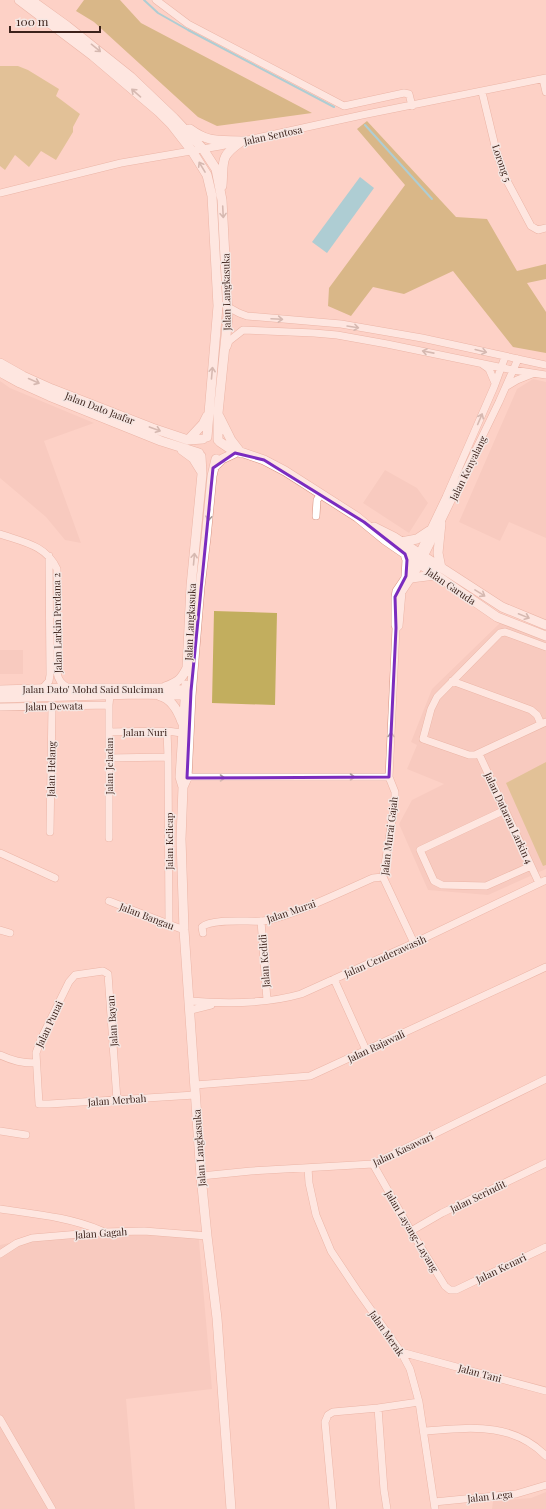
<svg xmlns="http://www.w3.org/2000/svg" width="546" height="1509" viewBox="0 0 546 1509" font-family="'Playfair Display',serif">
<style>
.built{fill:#f1c2b6}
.green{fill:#c2ae5e}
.forest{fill:#ad973d}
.water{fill:#4ec7e2}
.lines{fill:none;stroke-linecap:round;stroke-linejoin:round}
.stream{stroke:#4ec7e2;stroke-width:2}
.minor-casing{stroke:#d69381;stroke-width:8}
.major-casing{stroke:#d69381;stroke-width:10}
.minor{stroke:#fff;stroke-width:7}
.major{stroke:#fff;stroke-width:9}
.oneway{stroke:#a79c98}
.marked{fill:none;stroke:#7b2cbf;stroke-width:3;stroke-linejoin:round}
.labels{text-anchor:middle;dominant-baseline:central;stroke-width:3;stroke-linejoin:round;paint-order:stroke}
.street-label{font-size:10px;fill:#3c221b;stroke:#f5e6e2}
</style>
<rect width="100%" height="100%" fill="#fdd1c6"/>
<!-- built -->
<path class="built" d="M533,379l13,3v156l-37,-16 -9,19 -41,-19 58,-133z
M0,381l10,7 84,35 -50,18 37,102 -16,-3 -19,-23 -46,-39z
M385,470l32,18 11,15 -19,30 -46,-30z
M502,621l44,18v230l-58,26 -60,-5 -29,-66 13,-24 32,-16 -37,-15 10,-24 -6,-3 21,-53z
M0,650h23v24h-23z
M198,1230l14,159 -86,10 9,110h-135v-264l66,-14z
M546,1492v17h-54l1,-8 38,-3z"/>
<!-- green -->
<path class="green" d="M0,66h18l10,4 31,19 -3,7 24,18 -7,13v5l-17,28 -15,-9 -12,16 -14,-12 -10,15 -5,-4z
M214,611l63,2 -2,92 -63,-2z
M546,762v103l-3,1 -37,-83z"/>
<!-- forest -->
<path class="forest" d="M84,0h36l21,23 171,90 -95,13 -19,-9 -104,-95 -18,-11z
M367,121l89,96 31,2 30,52 29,-7v15l-19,4 19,29v41l-33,-6 -60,-76 -49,23 -31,-7 -22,29 -23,-10 1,-18 76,-103 -48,-56z"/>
<!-- water -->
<path class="water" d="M360,177l14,11 -47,65 -15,-11z"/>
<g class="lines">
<!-- stream -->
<path class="stream" d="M144,0l14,13 30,17 146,77
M365,125l67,74"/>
<!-- minor casing -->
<g class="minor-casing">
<path id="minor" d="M156,0l32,24 156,82 60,-13 5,1 3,12
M543,79l3,13
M482,92l14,58 10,29 25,47 7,4 8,-2
M0,193l121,-30 99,-17 142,-31 184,-37
M228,307l11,6 8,3 94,8 81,14 124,27
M227,347l2,-6 14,-11 71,3 23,2 50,9 126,26 33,5
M482,364l7,5 6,14
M507,386l10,-6 15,-6
M316,516l1,-16 4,-6
M0,534c23,8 46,11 57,35v103c1,8 4,11 11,16
M398,627l1,-1 3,-34 18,-27 79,-163 19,-43
M505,632l-5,1 -63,64 -6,12 -8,30 46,16h6l71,-33
M505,632l41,15
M452,681l79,29 6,5 4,9
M42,689l7,-8 1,-6 -1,-119
M0,707l109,-2
M167,731l1,26 1,168
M109,732l58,-1 15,2
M479,754l60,129
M109,758l59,-1
M182,777h207
M505,810l-85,40 14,31 8,4 44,1 45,-20
M50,832l2,-125
M109,838v-133l1,-10
M0,853l55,25
M109,901l75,29
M261,921l6,79
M0,930l10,3
M203,933l-1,-6c10,-9 47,-5 60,-6 12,-1 24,-6 35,-10 26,-10 51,-22 76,-33l10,-1
M414,943l-31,-66 12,-76v-9l-6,-15 7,-149 -1,-3v-28l1,-6 17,-25 33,-69 48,-110 11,-30
M334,979l32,71
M190,1001c36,3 76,3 111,-7l113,-51 132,-63
M191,1010l20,-5
M0,1055c13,6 22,8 36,8
M195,1085l115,-9 236,-109
M117,1100l-9,-126 -5,-3 -28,4 -6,7 -28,57 -5,14 3,51h10l146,-9
M0,1131l26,4
M373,1164l38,67 34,55 5,4h6l90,-43
M308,1168l1,15 7,32 15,36 26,39 44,62 9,17 9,33 16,107
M201,1176l50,-5 122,-7 173,-85
M0,1209c34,5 70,8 102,22
M411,1231l31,-18 104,-50
M0,1254l17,-11 15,-5 72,-6 40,-1 63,5
M401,1352l145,39
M378,1408l6,82 3,19
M0,1419l52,90
M424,1431c44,-3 88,-10 122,25
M434,1502l82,-8 30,-9
M333,1509l-8,-87 3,-7 5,-3 45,-4 41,-6"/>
</g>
<!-- major casing -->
<g class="major-casing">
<path id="major" d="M19,0l74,56 66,56 12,12 21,27 15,24 5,21 6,110 -11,131
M31,0l36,26 64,51 43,41 29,31 13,20 6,31 6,116 -10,97v27
M190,129c19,14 29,11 52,12
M222,186c2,-26 -3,-29 20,-45
M0,363l23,13 29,13 100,39 36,12 15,-1
M0,372l20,11 29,13 112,45 38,12
M219,416l12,24 10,13
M188,440l15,-16 4,-8
M220,442l9,6 35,12 21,11 72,46 28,23 112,77 49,19
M182,450l11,8 8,13
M216,459l-4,17 -6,62 -6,49 -9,109 -4,82 -4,9 -2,52 3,91 17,246 6,60 10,82 14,191
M214,467l8,-8 13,-6
M441,523l-3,30 3,15
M374,527l20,10 108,70 44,18
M401,542l16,-3 12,-8
M405,554l2,6 -1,16
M411,578l24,-3
M187,668l4,-82 11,-112 -1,-18
M165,687c13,-5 16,-7 22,-19
M0,690l68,-2h95l27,3
M160,696c12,3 18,15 22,26
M0,698l137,-4 46,1
M183,787l-3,-10 6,-92"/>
</g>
<!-- minor -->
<use href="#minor" class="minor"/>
<!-- major -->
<use href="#major" class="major"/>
</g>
<!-- one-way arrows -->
<defs><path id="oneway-shaft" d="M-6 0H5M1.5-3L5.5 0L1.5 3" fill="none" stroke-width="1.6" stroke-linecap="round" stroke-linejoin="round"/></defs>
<g class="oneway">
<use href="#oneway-shaft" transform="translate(96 48) rotate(39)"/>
<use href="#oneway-shaft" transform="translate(136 93) rotate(-139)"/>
<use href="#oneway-shaft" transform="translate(202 167) rotate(-121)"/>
<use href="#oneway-shaft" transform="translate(223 212) rotate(87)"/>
<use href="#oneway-shaft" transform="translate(277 319) rotate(3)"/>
<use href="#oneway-shaft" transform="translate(353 327) rotate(9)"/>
<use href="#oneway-shaft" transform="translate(481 351) rotate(14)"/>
<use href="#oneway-shaft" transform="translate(428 352) rotate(-169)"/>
<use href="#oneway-shaft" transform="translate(212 373) rotate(-85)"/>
<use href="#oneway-shaft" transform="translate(34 381) rotate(24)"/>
<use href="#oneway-shaft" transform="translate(480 419) rotate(-67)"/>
<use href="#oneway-shaft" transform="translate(155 429) rotate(20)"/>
<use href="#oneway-shaft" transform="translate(209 515) rotate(96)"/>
<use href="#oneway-shaft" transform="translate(194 559) rotate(-85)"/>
<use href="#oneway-shaft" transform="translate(480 593) rotate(32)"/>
<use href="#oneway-shaft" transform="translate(524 616) rotate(22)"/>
<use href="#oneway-shaft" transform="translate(391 738) rotate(-88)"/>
<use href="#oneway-shaft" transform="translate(349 777)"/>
<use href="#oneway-shaft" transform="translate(219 778)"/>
</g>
<!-- marked area -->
<path d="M0 0H546V1509H0ZM235,453l29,7 100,62 41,32 2,6 -1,16 -11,21 1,31 -7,149 -202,1 4,-87 22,-223z" fill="#fdd1c6" fill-opacity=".55" fill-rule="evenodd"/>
<path class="marked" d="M235,453l29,7 100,62 41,32 2,6 -1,16 -11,21 1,31 -7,149 -202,1 4,-87 22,-223z"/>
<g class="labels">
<!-- street labels -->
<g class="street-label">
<text transform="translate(273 135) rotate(-12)">Jalan Sentosa</text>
<text transform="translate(502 163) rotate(71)">Lorong 5</text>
<text transform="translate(226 292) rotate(-91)">Jalan Langkasuka</text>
<text transform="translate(100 408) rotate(21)">Jalan Dato Jaafar</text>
<text transform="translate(468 468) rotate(-64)">Jalan Kenyalang</text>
<text transform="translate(451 586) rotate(34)">Jalan Garuda</text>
<text transform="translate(190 622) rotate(-87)">Jalan Langkasuka</text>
<text transform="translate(57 623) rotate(-91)">Jalan Larkin Perdana 2</text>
<text x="93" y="689">Jalan Dato' Mohd Said Suleiman</text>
<text transform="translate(54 706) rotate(-1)">Jalan Dewata</text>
<text x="145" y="732">Jalan Nuri</text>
<text transform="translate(109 766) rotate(-90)">Jalan Jeladan</text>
<text transform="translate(51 769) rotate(-89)">Jalan Helang</text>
<text transform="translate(509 818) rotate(65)">Jalan Dataran Larkin 4</text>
<text transform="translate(389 836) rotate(-83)">Jalan Murai Gajah</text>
<text transform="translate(169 841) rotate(-90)">Jalan Kelicap</text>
<text transform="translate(291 911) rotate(-19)">Jalan Murai</text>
<text transform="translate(147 916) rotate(21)">Jalan Bangau</text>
<text transform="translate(385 956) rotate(-24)">Jalan Cenderawasih</text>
<text transform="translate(264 961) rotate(-94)">Jalan Kedidi</text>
<text transform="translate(112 1021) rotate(-94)">Jalan Bayan</text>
<text transform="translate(49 1024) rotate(-65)">Jalan Punai</text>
<text transform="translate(376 1046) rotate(-25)">Jalan Rajawali</text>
<text transform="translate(117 1100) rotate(-4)">Jalan Merbah</text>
<text transform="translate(199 1148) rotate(-94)">Jalan Langkasuka</text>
<text transform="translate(403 1149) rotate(-25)">Jalan Kasawari</text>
<text transform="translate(478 1196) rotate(-26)">Jalan Serindit</text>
<text transform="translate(412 1231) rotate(59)">Jalan Layang-Layang</text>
<text transform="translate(101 1233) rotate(-4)">Jalan Gagah</text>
<text transform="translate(501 1268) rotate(-26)">Jalan Kenari</text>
<text transform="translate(387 1333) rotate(55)">Jalan Merak</text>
<text transform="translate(480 1373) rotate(15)">Jalan Tani</text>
<text transform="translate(490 1496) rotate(-6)">Jalan Lega</text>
</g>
</g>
<!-- scale -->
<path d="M10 26v6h90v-6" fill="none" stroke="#3c221b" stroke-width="2"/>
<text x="16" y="26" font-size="12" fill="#3c221b" stroke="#f5e6e2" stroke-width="3" paint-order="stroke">100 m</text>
</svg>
